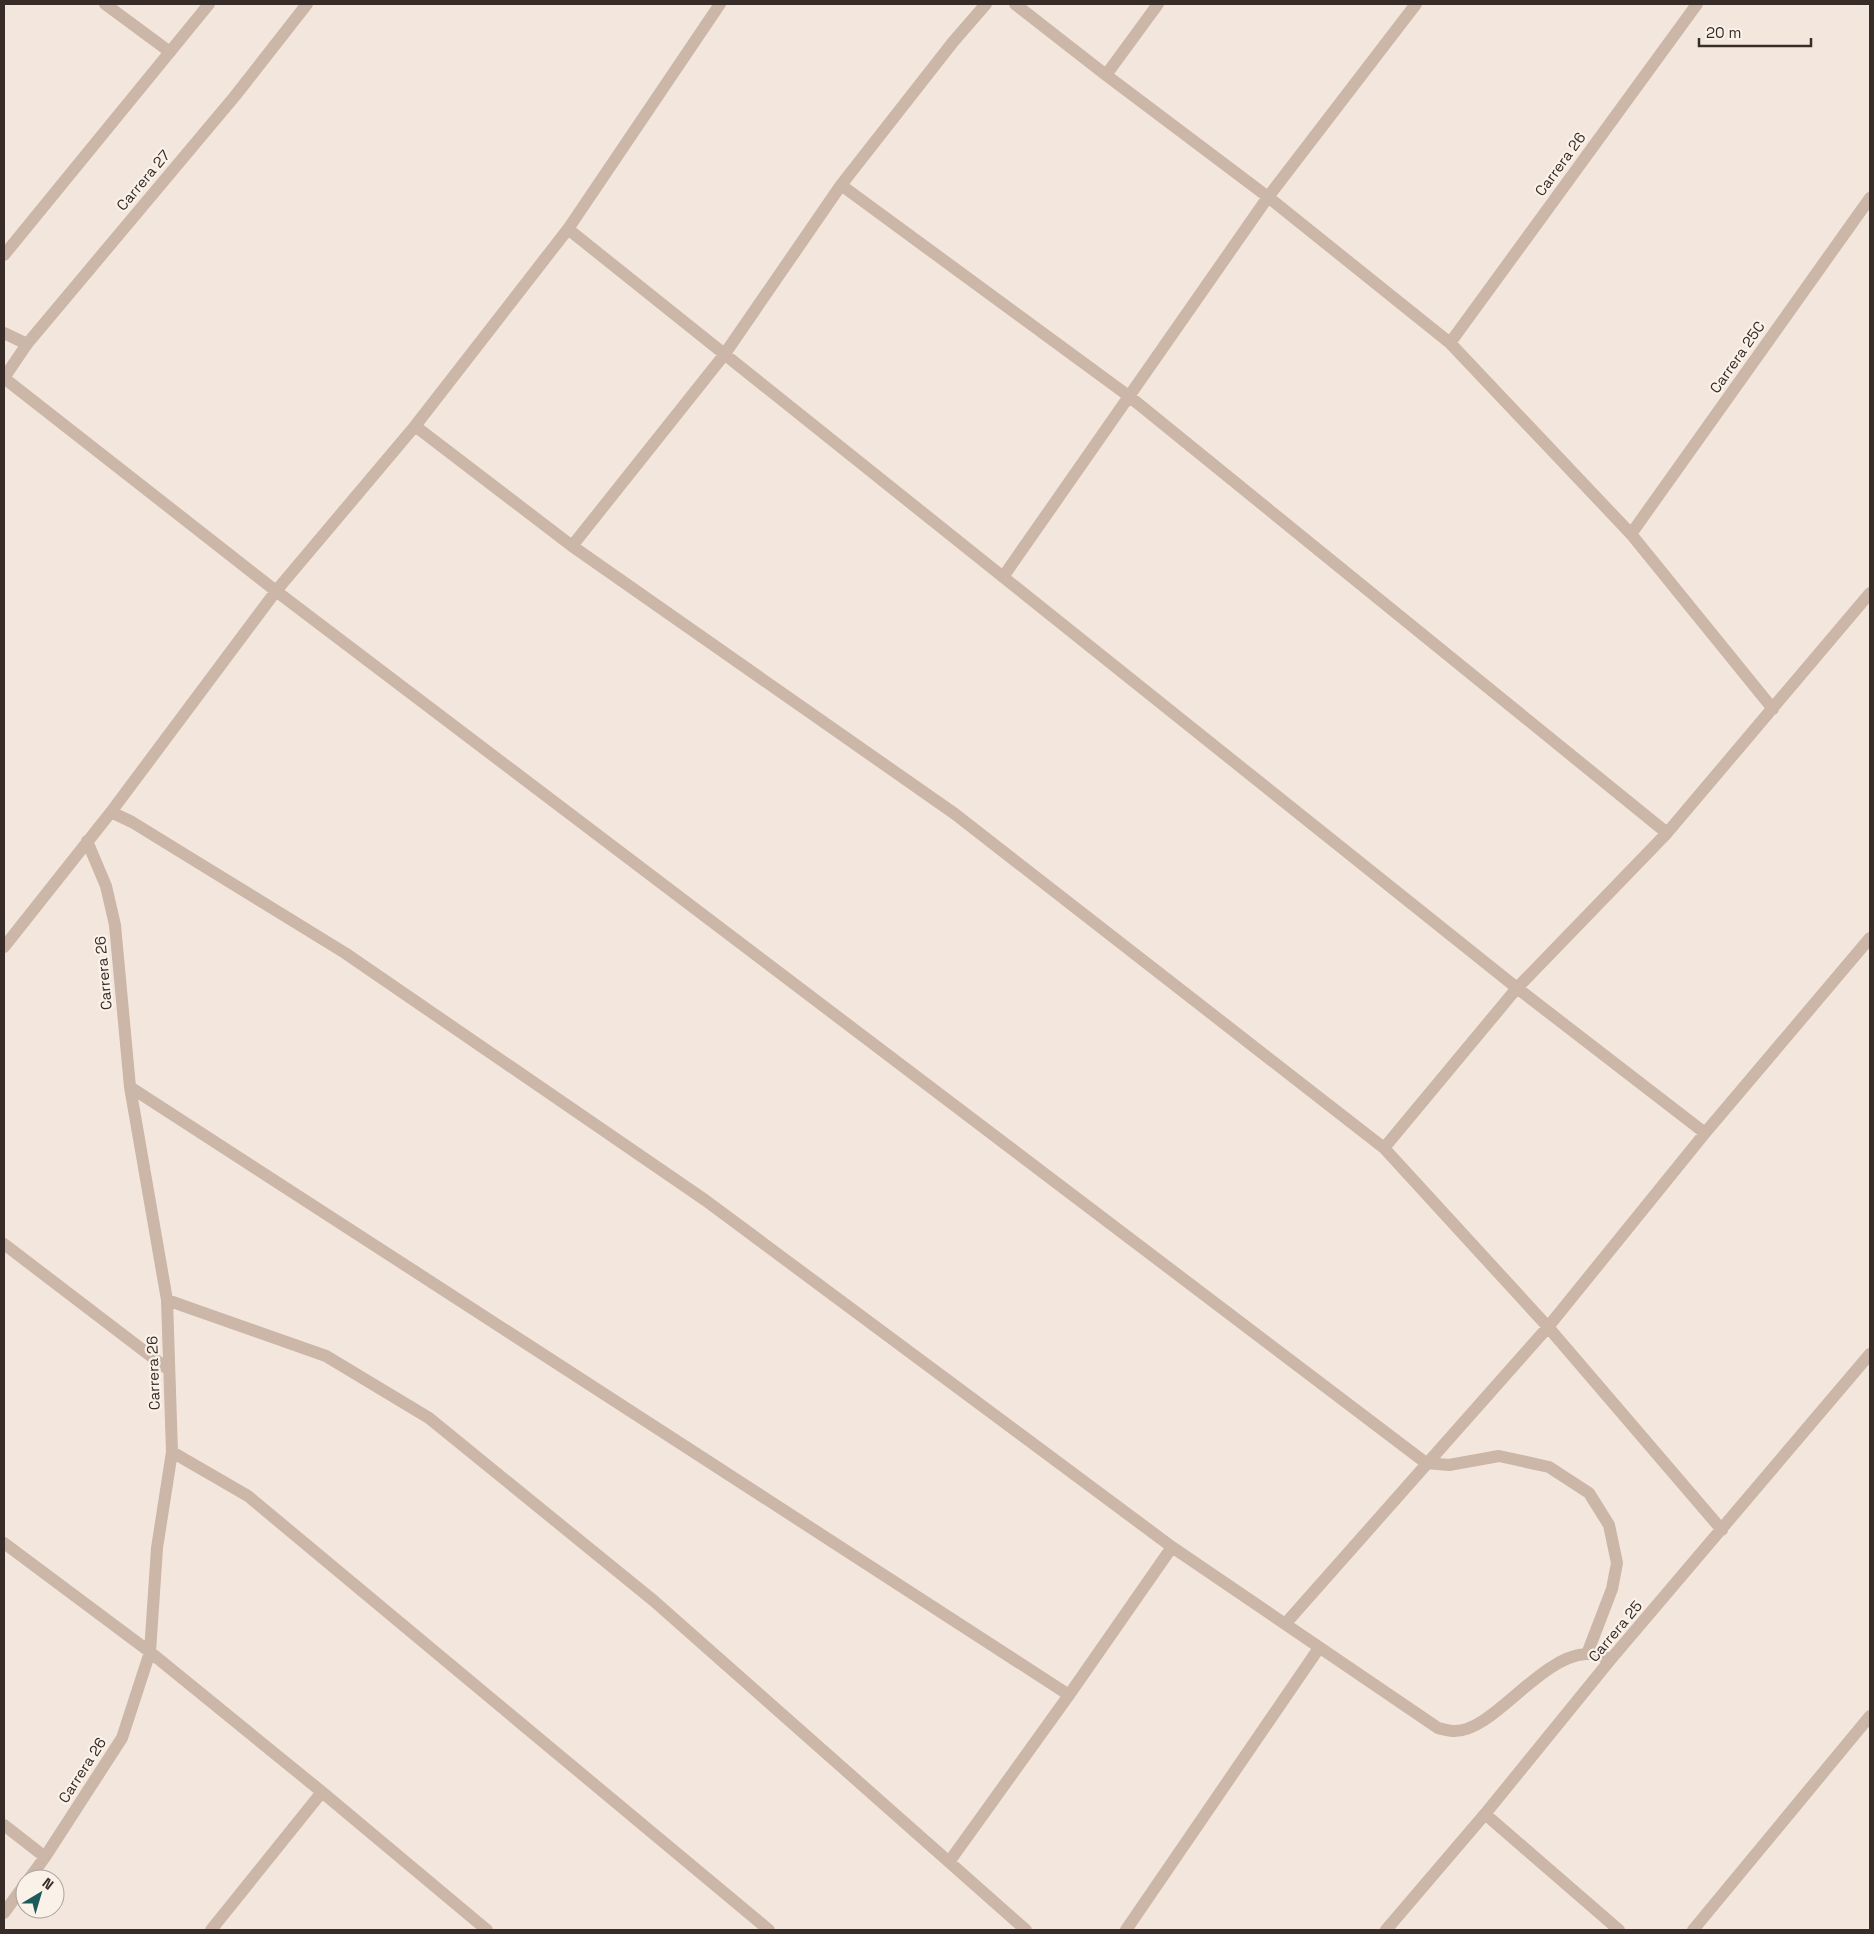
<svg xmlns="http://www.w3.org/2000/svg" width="1874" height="1934" viewBox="0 0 1874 1934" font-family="'Space Grotesk',sans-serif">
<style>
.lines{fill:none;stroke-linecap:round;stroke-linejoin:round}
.minor{stroke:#cbb6a8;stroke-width:12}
.tertiary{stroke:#cbb6a8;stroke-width:12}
.labels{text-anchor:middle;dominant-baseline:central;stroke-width:4.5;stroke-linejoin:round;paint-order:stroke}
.street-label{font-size:15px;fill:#382c28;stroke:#faf1e9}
</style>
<rect width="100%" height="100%" fill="#f3e7dd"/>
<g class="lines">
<!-- minor -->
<path class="minor" d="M105,4l65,48
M1015,4l91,71 162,122 182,146 181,191 142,175
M1106,75l52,-71
M841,185l289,212 537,436
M568,229l949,759 188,145
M4,333l23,11
M1450,343l247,-339
M4,378l272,213 1150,872 23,2 50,-9 50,11 40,26 20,32 8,38 -5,26 -25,65
M415,426l157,120 383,268 429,334 164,179 174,203
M1631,534l239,-336
M572,546l152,-191 117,-170 112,-143 33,-38
M1003,577l265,-380 148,-193
M111,812l21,10 213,131 360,247 467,347 266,181c5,1 11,3 16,3 39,1 84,-73 131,-77 8,-1 18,3 26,5
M4,947l107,-135 165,-221 139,-165 153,-197 152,-225
M130,1087l939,608
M1384,1148l133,-160 150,-155 203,-240
M4,1244l165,126
M167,1300l159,56 103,62 225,183 372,329
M172,1452l76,44 521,434
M4,1543l146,109 172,140 165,138
M1286,1623l262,-296 157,-194 165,-195
M1485,1814l134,116
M4,1825l41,32
M949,1862l120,-167 103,-148
M29,1879l16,-22 77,-119 28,-86 7,-104 15,-96 -5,-152 -37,-213 -15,-162 -9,-39 -19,-45
M4,1913l21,-29
M211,1930l111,-138
M1126,1930l193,-282
M1386,1930l99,-116 126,-155 259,-305
M1693,1930l177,-214"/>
<!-- tertiary -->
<path class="tertiary" d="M4,255l205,-251
M4,378l23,-34 208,-248 72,-92"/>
</g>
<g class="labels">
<!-- street labels -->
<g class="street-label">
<text transform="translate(1560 164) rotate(-54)">Carrera 26</text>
<text transform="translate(143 180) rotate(-50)">Carrera 27</text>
<text transform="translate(1737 357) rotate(-55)">Carrera 25C</text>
<text transform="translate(103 973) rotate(-95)">Carrera 26</text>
<text transform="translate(153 1373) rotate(-92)">Carrera 26</text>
<text transform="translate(1615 1631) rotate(-50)">Carrera 25</text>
<text transform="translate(82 1770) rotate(-57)">Carrera 26</text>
</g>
</g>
<!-- border -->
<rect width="1874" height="1934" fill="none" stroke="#382c28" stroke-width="10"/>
<!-- north arrow -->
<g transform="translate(40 1894) rotate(38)"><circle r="24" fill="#faf1e9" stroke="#aca29c"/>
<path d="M0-4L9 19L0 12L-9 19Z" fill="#1d5a5a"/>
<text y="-8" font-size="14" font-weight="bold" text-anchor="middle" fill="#382c28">N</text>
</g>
<!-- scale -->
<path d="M1699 38v8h112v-8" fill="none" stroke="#382c28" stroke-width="2.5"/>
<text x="1706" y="38" font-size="15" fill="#382c28" stroke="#faf1e9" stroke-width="4" paint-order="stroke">20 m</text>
</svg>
